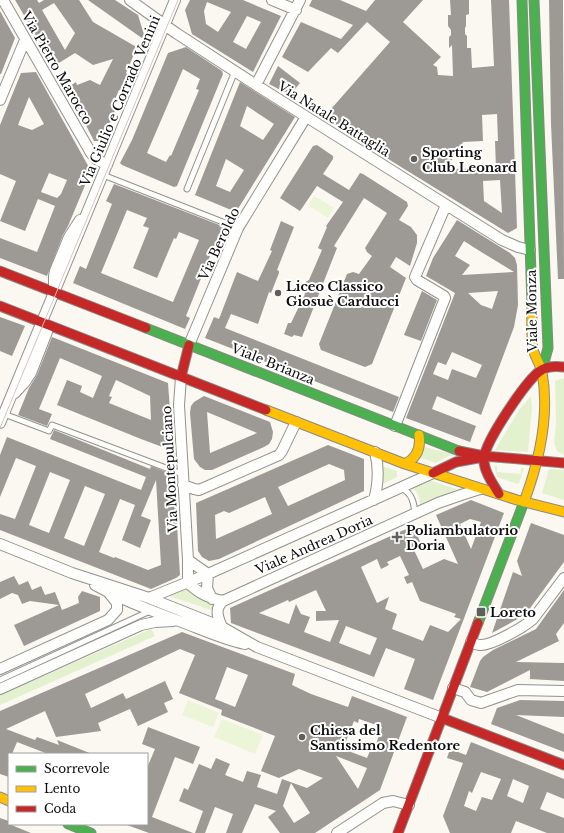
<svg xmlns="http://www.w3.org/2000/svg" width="564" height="833" viewBox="0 0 564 833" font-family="'Libre Baskerville',serif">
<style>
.green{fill:#e3f1ce}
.pitch{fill:#edf5d9}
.building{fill:#9d9a96;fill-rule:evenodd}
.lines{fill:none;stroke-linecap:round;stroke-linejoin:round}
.lane-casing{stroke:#93928f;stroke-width:7}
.street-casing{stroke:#93928f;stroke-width:12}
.fast-casing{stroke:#8a8985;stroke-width:11}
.slow-casing{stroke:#8a8985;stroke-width:11}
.jam-casing{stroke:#8a8985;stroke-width:11}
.lane{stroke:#fefefd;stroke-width:5}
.street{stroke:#fefefd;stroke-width:10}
.fast{stroke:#4caf50;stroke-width:9}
.slow{stroke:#ffc107;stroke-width:9}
.jam{stroke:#c62828;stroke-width:9}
.tram{stroke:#d8c3c3;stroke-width:1}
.poi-dot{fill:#5f5f5c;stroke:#fff;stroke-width:1.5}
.labels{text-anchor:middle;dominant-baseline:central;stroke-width:4;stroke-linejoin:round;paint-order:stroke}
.street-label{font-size:13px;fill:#0c0c0c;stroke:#fff}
.poi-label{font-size:13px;font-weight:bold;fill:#0c0c0c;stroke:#fff;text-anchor:start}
</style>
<rect width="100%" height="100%" fill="#faf8f0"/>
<!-- green -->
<path class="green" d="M564,378v77l-7,-4 -3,-8 2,-19 -1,-43z
M531,396l1,12 -4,44 -33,-2 24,-40z
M424,447l28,7 -16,9 -18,-6z
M382,466l15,5v6l-15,7z
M494,466h3v6l24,2v-6h3l-5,15 -1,1 -21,-7z
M549,469l15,1v30l-22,-7z
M428,480l29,9 -37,17c0,-9 -2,-13 -8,-19z
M189,587l13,12 12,6 -3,5 -42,-14z
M151,629l4,7 -155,69v-10z"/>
<!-- pitch -->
<path class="pitch" d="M314,196l20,12 -6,10 -20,-13z
M188,700l31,13 -6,14 -31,-12z
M222,719l41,16 -8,19 -41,-17z"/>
<!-- building -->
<path class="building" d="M15,0h22l2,3 5,-3h35l14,22 47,27 -2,6 -4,-1 -8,19 2,2 -7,15h-2l-6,14 2,7 -13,30h-8l-27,-53 9,-6 1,3 13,-5 10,5 13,-26 -20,6 -18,-12 -21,13zM54,3l21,30 -10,17 -23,-40z
M88,0h27l23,15 8,26z
M190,0h53l38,16 -28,56 -61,-38 -7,-24zM207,2l24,10 -13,20 -12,-8 -2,-13zM247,16l14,6 -15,27 -13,-7z
M312,0h28l26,11 9,-11h48l-20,22 38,35 -8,8 4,2 1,8 15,1 -1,-31 -3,3v-11l2,-2v-5l-3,-4v-11h3l-1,-15h19v14l-3,1v11l-1,2v6l2,2v12h4l1,20 22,-2 -3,-66h18l8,228 -9,5 -115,-71 -69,-45 66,-75 -23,-20 -29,31 -7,-5 -23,24 -26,-15 19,-35 40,17 12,-14 -44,-19zM497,114l1,27h-3l1,27 -50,1 17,-27 20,-1 -1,-26zM500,180l2,33 -18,-12 -1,-20z
M549,0h14l1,279h-6l-7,-155z
M0,11l15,27 -14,36h-1z
M186,47l36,24 1,3 -46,112 -3,1 -52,-22 -2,-2 12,-23 36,-87zM183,69l17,10 -4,10 3,1 -28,66 -1,-1 -4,7 -19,-9z
M278,66l22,17 -10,12 -21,-11z
M36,72l55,99 -23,55 -5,9 -16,41 -47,-18v-20l37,14 18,-46 -17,-7 -13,32 -25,-10 16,-40 -16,-7v-49l21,-52zM29,97l15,27 -12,6 -14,-5zM49,173l18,7 -6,14 -4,4 -16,-6z
M240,82l55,35 -59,95 -41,-17zM247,106l27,18 -11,16 -23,-14zM226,159l18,11 -14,22 -14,-6z
M317,145l16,11v3l-10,15 26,16 11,-17 3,1 44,28 1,4 -9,14 12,7 6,8v8l-7,23 -14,-9 -6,10 16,11 -34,86 -7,3 -44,-17 -2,-6 28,-70 6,-2 6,2 13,-18 -5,-4 -2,-4 22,-35 -23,-15 -30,48 3,2 -35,89 -8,-2 -2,2 -8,-3 4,-11h3l14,-29 -5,-9 9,-5 13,-30 -4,-2 9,-21 -1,-1 17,-24 -26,-16 -17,25 -20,-13 33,-52z
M114,184l113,44 -8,20 -5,-2 -28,70 4,2 -5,11 -112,-46 7,-17 6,3 26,-65 -6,-3zM127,210l20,8 -4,8 6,2 -16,40 24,10 17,-40 2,1 3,-7 20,8 -26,62 -72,-29z
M457,220l53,33 5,5 2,7 1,40 -4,22 -33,88 -44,-19 -5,13 44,17 -6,16 -64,-24 49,-125 -29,-17 7,-18zM464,241l14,9 36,22 -52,3 8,-10 -15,-9zM498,291l-6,18 -11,-4 -13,-12zM452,352l30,13 -6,13 -24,-9 -4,11 -15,-6 5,-12 8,3z
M281,221l13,6 -17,43 2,1v2l-8,20 -2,-1 -11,32 -27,-10 -6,14 174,69 -6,15 -188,-74 9,-21 5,2 18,-47 21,9 14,-30 -2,-1z
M422,291l15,9 -16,41 -17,-6z
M0,317l25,9 -13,30 -12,-5z
M52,337l116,46 5,68 -32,-12 -84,-34 10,-25 15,6 -2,6 13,6 9,-22 -42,-18 -21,51 13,5 -5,12 -29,-11 11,-27 8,-13zM116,380l34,16 1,24 -42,-17 3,-6 -3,-1z
M204,396l66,26 3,10 -1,7 -3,5 -5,3 -52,23h-7l-5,-3 -6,-8 -4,-46 1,-7 3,-4zM207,412l31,13 19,8 -47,20z
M54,430l96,39 1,-3 23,9 6,100 -4,3 -25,11 -151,-59v-16l15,5 21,-53 -20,-8 -16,39v-42l7,-18 134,53 5,-13 -96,-38zM50,472l20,8 -21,53 -20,-8zM156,480l5,85 -13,5 -33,-13 -1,1 -15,-6 21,-53 15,6 -13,35 18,8 11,-28 -10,-4zM85,486l20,8 -21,52 -20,-8z
M328,445l36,14v32l-145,68 -10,2 -7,-4 -4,-6 -2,-48zM329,464l15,6 1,10 -57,26 -10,-19zM265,497l7,17 -56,25 -1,-24 9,-4 5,2z
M471,500l33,13 -71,187 -29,-11 11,-30 -29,-11 -12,29 -143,-54 -1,-15 183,-82 9,20 -8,4 9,19 21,-10 14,5 -22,-49zM470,519l11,3 -10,27 -11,-25zM400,556l9,19 -5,2 3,7 5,-2 8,19 36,13 -2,3 7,2 -13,13 -18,-7 -7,16 -31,-12 5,-15 -12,-5 4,-12 -12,6 -16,-36 16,-8 4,10 8,-4 -2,-3zM316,590l10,21h-10v10l23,-1 -9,22 -26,-10 6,-15 -9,-3 -5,-10 -7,20 -30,-11 29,-13 1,2zM346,626l31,12 -7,17 -31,-12z
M531,523l33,12v27l-39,53 -33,18 21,-61 9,4 -5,-15z
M14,576l5,9 9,-4 4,9 9,-4 4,9 10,-3 7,18 17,-7 -1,-6 4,-6 18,6v14l-76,35 -10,-21 45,-20 -29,-4 -8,3 -4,-9 -6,-2 -12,6v-17z
M564,590v33l-8,11 3,7 -43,21 48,1v18l-34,-2v-9l-43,22 -17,-5 10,-26 3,-4 10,-7 43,-21z
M182,632l113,42 -3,11 19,9 37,13 4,-11 55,21 -27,73 -65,43h-35l-12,-16 8,-6 -21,-7 -13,29h-16l7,-19 -18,-7 -10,26h-10l8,-22 -24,-10 5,-13 4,2 11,-26 12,5 5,-11 14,6 -5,11 18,7 4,-11 14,4 -4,12 20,7 5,-15 25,9 16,-10 -24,-9 -20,9 -18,-7 14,-35 -54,-21 1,-5 -43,-17 16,-38 -15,-6 -95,45 6,14 32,-15 3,6 39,-18 8,18 -9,4 4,9 -30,14 -8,-17 -32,14 3,8 -45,6 -11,-26 -39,18 29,11 2,-3 22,8 -2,-5 35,14h-44l-31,-12 -5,12h-3v23l-9,-3v-63zM227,667l21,8 -13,32 -20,-8zM359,719l23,8 -7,20 -3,-1 -5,12 -16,-6 1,-2 -8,-4 10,-25 4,2zM336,756l31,12 -9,21zM291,783l19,30 -16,10 -11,-17z
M520,700l44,1v16l-48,-2 48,19v18l-73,-28 6,-16z
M148,727l52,20 -7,17 -18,-7 -23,60 41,16h-44l-22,-8 20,-1v-56l8,-19 -13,-5z
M471,742l93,37v20l-17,-7 -7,17 24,9v15h-17l-31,-12 -5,12h-61l-7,-17 20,-53 -16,-5 3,-9 16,6zM481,772l20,7 -9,21 -10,-3 -6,14 -12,-5 5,-15 3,2zM513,779l16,7 -6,17 -16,-7z
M0,818l9,3v3l22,9h-31z"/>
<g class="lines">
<!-- lane casing -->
<g class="lane-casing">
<path id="lane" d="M103,175l135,53
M187,189l48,-118
M4,414l45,17 3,-6 130,49
M402,488c10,6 12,14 13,26
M0,680l150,-69"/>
</g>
<!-- street casing -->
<g class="street-casing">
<path id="street" d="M3,0l88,153 5,6 11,6
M130,0l46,33 80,52 246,155 16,7 12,3
M272,0l24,10
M256,85l44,-85
M0,100l25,-60
M54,289v-13l1,-5 14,-34 11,-17
M189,345l49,-117 68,-111
M181,377l-2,28 9,155v23
M15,393l10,-11 6,-9 16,-41 -5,-10
M0,423l175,-423
M395,426l50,-128 -1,-2 -27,-16 -2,-3 31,-72
M183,485l11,4 5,1 80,-35 3,-4 14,-29
M374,500c4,-15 5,-33 1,-48
M0,544l72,29 77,25 73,29 35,20 185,71
M188,560l20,14
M208,574l-1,14 5,11
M188,583c11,10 20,15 35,18
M95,585c27,15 55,25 84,36 22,8 43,18 66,23
M149,598l59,-24 225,-101
M222,627c-4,-9 -8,-18 1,-26l215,-98 23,-8 19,-6
M471,642c2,1 6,3 9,3 11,1 44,-18 53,-26l31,-41
M0,669l108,-49 9,-10v-7l-8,-10
M453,688l12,4 6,8 10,3 37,-13 46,1
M0,689l141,-64 14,-3 18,-1
M337,833l46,-30 10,-2 16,4"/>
</g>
<!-- fast casing -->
<g class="fast-casing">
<path id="fast" d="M522,0l10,305
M534,0l14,348 -6,22
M146,328l313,123
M478,623l46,-121
M68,824l23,9"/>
</g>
<!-- slow casing -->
<g class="slow-casing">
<path id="slow" d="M266,410l139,54 112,36 47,12
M405,464c12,-6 16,-16 14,-29
M524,502c15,-40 26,-87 18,-130 -2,-8 -7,-15 -9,-23 -2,-14 -1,-30 -1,-44
M0,797l9,4"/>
</g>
<!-- jam casing -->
<g class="jam-casing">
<path id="jam" d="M0,271l146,57
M0,306l266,104
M181,377l8,-32
M459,451l25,5 80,7
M433,473l23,-11 22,-4
M499,494c-6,-10 -16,-24 -15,-36 2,-18 42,-77 56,-87 7,-5 16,-5 24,-4
M442,718l122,47
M398,833l80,-210"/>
</g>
<!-- lane -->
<use href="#lane" class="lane"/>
<!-- street -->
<use href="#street" class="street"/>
<!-- fast -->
<use href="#fast" class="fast"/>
<!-- slow -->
<use href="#slow" class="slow"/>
<!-- jam -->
<use href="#jam" class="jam"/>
<!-- tram -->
<path class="tram" d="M0,428l178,-428"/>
</g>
<!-- markers -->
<g class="poi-dot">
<circle cx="414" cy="159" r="4"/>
<circle cx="278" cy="293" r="4"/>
<path d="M395 531h4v4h4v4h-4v4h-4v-4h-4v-4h4z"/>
<rect x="476" y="607" width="10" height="10" rx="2"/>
<circle cx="302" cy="737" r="4"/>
</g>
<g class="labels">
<!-- street labels -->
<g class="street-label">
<text transform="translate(57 68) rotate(60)">Via Pietro Marocco</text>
<text transform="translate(120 101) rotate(-67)">Via Giulio e Corrado Venini</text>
<text transform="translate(334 119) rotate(32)">Via Natale Battaglia</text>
<text transform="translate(219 244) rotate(-65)">Via Beroldo</text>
<text transform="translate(532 311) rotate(-91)">Viale Monza</text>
<text transform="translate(273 364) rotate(22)">Viale Brianza</text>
<text transform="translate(170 469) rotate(-93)">Via Montepulciano</text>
<text transform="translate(314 545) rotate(-24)">Viale Andrea Doria</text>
</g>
<!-- poi labels -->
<g class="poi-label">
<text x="422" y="152">Sporting<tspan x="422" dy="15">Club Leonard</tspan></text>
<text x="286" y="286">Liceo Classico<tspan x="286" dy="15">Giosuè Carducci</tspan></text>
<text x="406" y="530">Poliambulatorio<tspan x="406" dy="15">Doria</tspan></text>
<text x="490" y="612">Loreto</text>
<text x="310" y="730">Chiesa del<tspan x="310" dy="15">Santissimo Redentore</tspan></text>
</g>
</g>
<!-- legend -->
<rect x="8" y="753" width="140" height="72" fill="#ffffff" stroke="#9e9e9e"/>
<rect x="16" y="766" width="20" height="6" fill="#4caf50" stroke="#9e9e9e"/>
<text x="44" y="773" font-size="12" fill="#0c0c0c">Scorrevole</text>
<rect x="16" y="786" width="20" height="6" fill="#ffc107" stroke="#9e9e9e"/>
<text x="44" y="793" font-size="12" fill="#0c0c0c">Lento</text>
<rect x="16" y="806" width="20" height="6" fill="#c62828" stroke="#9e9e9e"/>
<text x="44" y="813" font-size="12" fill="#0c0c0c">Coda</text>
</svg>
